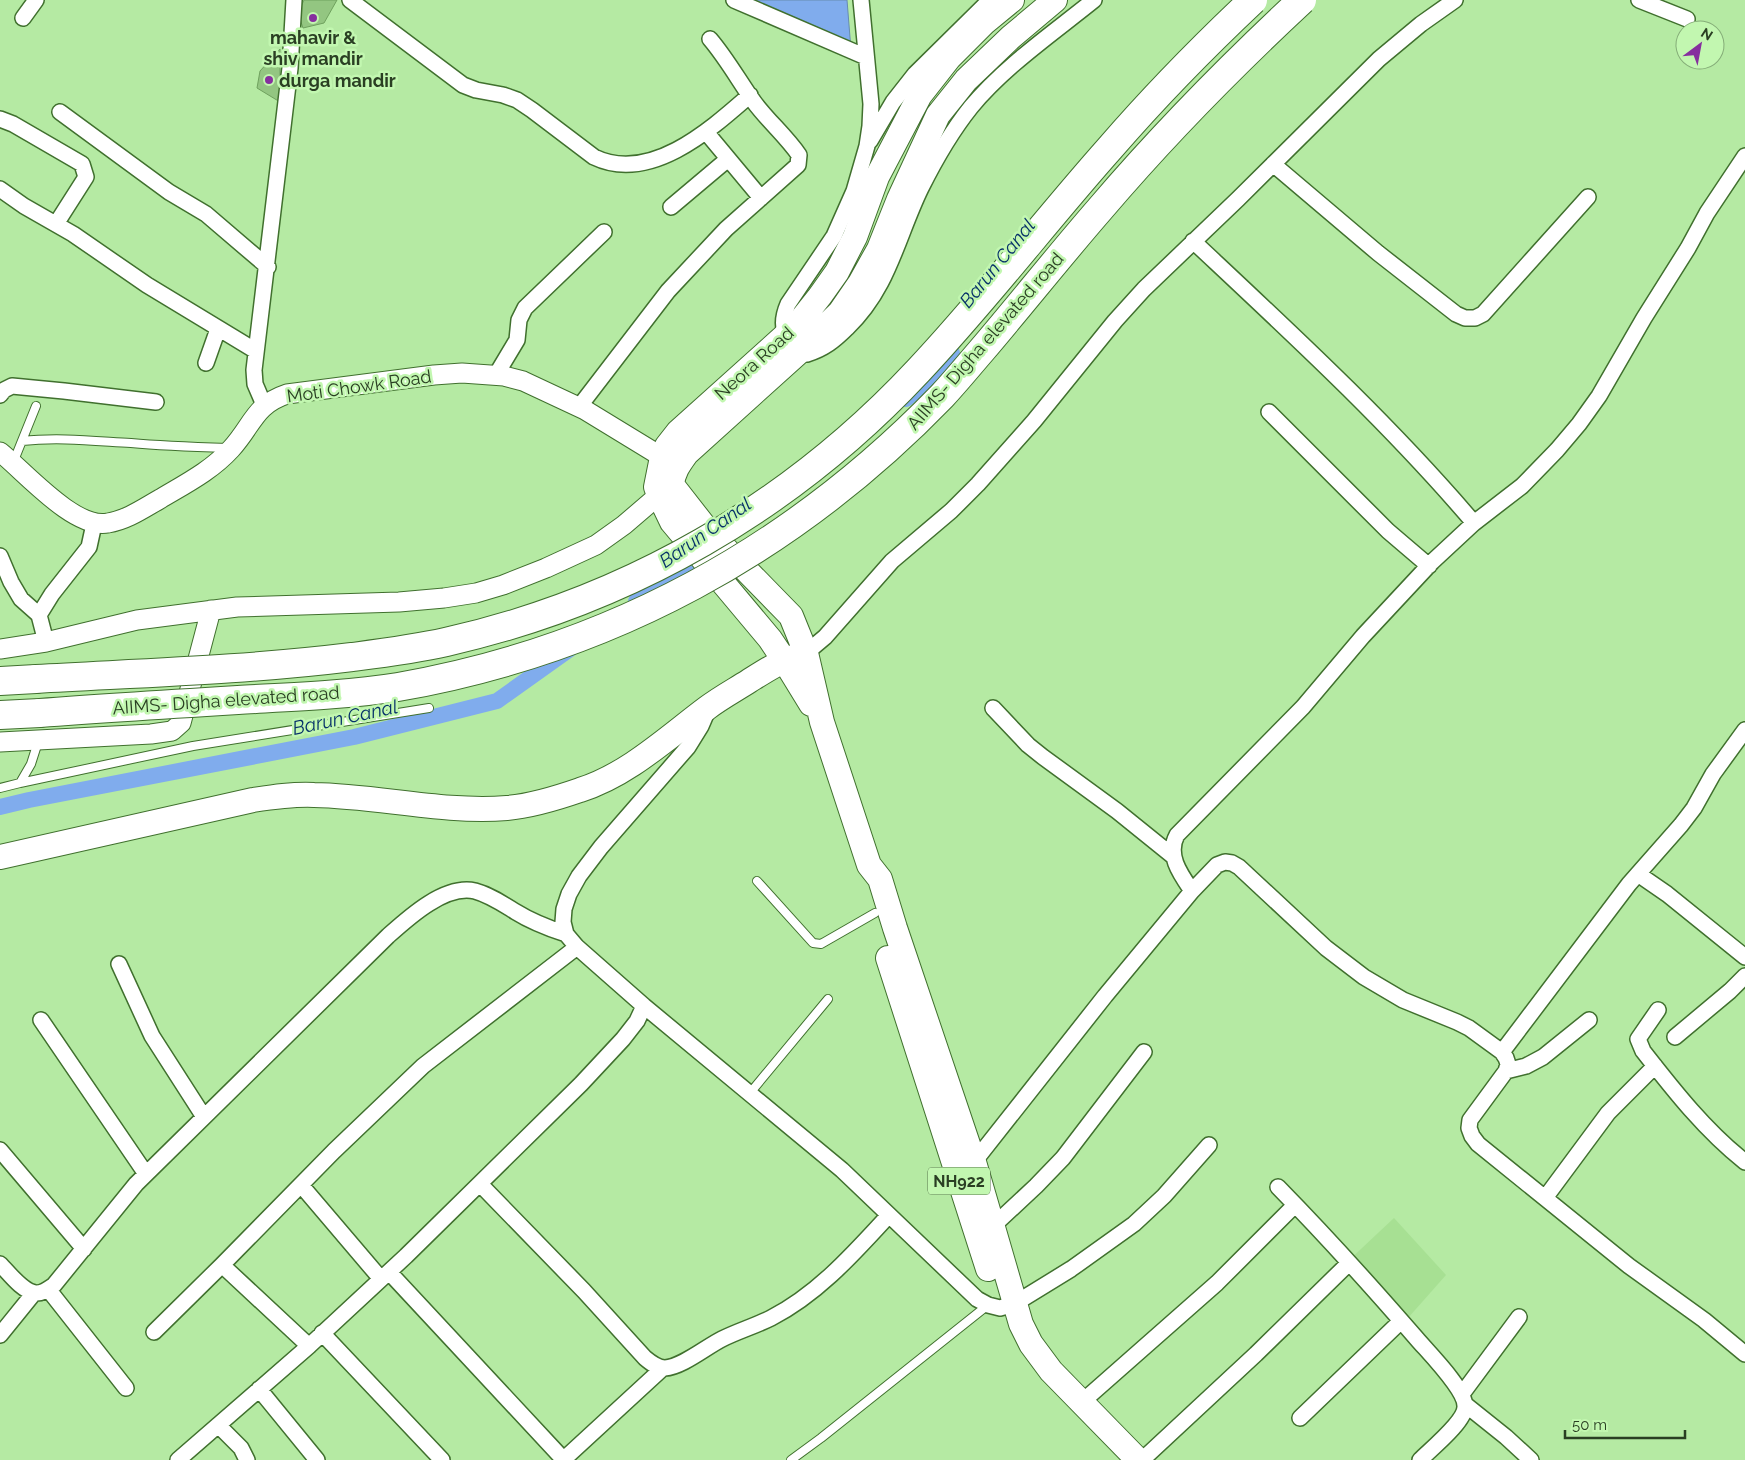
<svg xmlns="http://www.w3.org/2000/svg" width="1745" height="1460" viewBox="0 0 1745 1460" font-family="Raleway,sans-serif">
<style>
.built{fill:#a7e093}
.water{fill:#80aced;stroke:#668bb0}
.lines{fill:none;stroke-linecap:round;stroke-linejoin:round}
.canal{stroke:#80aced;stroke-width:16}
.building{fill:#93c681;stroke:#6fa15e}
.service-casing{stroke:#40702e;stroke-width:10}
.minor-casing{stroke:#40702e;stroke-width:18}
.tertiary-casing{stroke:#40702e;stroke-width:21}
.primary-casing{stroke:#40702e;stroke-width:26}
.motorway-casing{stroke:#40702e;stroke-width:30}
.service{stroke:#fff;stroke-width:8}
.minor{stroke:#fff;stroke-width:15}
.tertiary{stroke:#fff;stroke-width:19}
.primary{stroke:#fff;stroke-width:24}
.motorway{stroke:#fff;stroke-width:28}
.motorway-bridge-casing{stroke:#40702e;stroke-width:30;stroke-linecap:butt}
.motorway-bridge{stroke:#fff;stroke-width:28}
.poi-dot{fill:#86309e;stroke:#c2f7b0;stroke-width:2}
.labels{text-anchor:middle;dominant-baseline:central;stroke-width:5;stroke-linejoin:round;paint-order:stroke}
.shield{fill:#c2f7b0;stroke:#58764d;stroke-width:1}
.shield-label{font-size:16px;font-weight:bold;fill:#2a3f23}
.poi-label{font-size:18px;font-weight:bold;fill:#2a3f23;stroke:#c2f7b0}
.street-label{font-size:18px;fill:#2a3f23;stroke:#c2f7b0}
.water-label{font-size:19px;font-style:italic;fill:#073169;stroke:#c2f7b0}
</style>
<rect width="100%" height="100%" fill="#b5eaa3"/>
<!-- built -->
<path class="built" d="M1394,1218l52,57 -46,52 -55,-63z"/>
<!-- water -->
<path class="water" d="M749,0h98l4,50z"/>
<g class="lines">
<!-- canal -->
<path class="canal" d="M906,399l25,-20 21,-26
M636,601l73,-49
M0,807l29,-7 325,-63 143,-36 73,-52"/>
</g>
<!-- building -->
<path class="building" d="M304,0h33l-13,23 -21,5 -5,-15z
M280,49v53l-23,-14 3,-17z"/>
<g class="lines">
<!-- service casing -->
<g class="service-casing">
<path id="service" d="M22,441c37,-4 73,0 109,2 32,3 64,4 97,5
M13,463l23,-57
M20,783l173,-37 236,-38
M0,788l20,-5 11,-19 7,-22
M757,881l56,62 8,1 54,-31
M750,1093l78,-94
M791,1460l30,-22 167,-133"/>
</g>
<!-- minor casing -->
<g class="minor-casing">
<path id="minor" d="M350,0l113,85 13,5 27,5 14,5 15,10 62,47c56,27 116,-27 156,-62
M734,0l132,57
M861,0l10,104 -1,22 -3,20 -13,45 -20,45 -46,68c-10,23 -4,38 19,50 17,-5 28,-14 40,-26 42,-40 50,-91 74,-140 14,-28 30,-56 50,-81 34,-41 81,-73 123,-107
M1639,0l48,19
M23,18l13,-18
M60,112l109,80 37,22 62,53
M0,119l13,5 69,40 4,13 -30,47
M706,132l55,66
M870,141l23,-39 22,-28 75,-74
M1273,164l105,89 78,61 9,4h10l8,-4 105,-117
M0,189l24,17 49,28 74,51 109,66
M671,207l57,-48
M1193,241c97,91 195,181 281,282
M206,363l12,-34
M496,375l21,-35 2,-20 6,-12 79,-76
M0,395l4,-5 8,-4 52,5 92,11
M264,405l-9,-21 -1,-14 36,-302 4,-68
M579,407l89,-116 58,-62 72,-64 1,-10c-13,-19 -31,-34 -45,-53 -15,-21 -27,-43 -44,-63
M1269,412l119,119 41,35
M0,556l11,26 10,17 18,16 7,27
M39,615l13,-21 37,-47 5,-23
M806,653l19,-16 67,-76 59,-50 27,-27 56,-63 81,-100 29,-32 94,-90 141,-140 42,-35 34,-24
M993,708l35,37 15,12 74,54 57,46
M707,712l-6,14 -13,21 -87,100 -22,29 -10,18 -5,15 -1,13 3,12 11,13 67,59 198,164 135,129 11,6 12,3 14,-4 57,-35 63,-45 30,-28 45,-51
M1638,874l29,20 78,63
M1192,891c-11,-16 -26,-36 -15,-56l126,-128 60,-71 69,-74 42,-39 48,-37 35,-36 22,-26 20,-28 45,-78 44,-70 19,-35 38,-57
M119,964l33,72 52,81
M1658,1010l-20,29 5,12c32,41 62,79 102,111
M41,1020l105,154
M1675,1037l55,-46 15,-15
M1502,1052l127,-168 52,-59 13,-17 19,-34 32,-44
M1506,1071l20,-5 17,-9 46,-37
M0,1150l84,99
M974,1162l131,-166 87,-105 25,-26 8,-3 7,1 7,4 87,81 38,29 39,23 54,22 12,6 33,24 4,6 2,6 -2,7 -36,49 -1,8 3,8 6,8 151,122 75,54 41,34
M480,1184l104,107 61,67c6,5 12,10 20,10 17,-1 41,-21 57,-29 16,-8 33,-13 49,-21 47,-24 83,-65 118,-103
M301,1185l80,94
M1278,1187c48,49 94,100 139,152 11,13 48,50 48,67 1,15 -34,43 -45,54
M1545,1198l63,-85 47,-47
M992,1227l44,-41 27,-28 81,-106
M0,1264c9,9 22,27 35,29 7,1 13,-4 19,-8l82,-101 252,-248c20,-18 57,-52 87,-45 15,4 28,13 41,21 16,10 32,16 50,22
M222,1265l87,81
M389,1272l175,188
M48,1289l78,99
M154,1332l68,-67 112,-114 89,-85 154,-119
M322,1333l120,127
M0,1335l34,-42
M259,1389l58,71
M1462,1394l57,-77
M1082,1402l135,-119 78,-78
M1466,1405l40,32 25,23
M1300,1418l101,-97
M218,1425l23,23 6,12
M178,1460l131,-114 97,-90 175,-172 42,-45 14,-18 7,-15
M563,1460l100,-92
M1142,1460l114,-106 93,-91"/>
</g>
<!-- tertiary casing -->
<g class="tertiary-casing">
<path id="tertiary" d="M0,452c25,20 75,78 108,71 19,-3 36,-15 52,-24 25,-15 51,-28 71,-50 22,-24 23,-44 56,-55l147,-19 28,-2 42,3 19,5 62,29 77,47 12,6
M0,649l46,-7 91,-22 100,-13 162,-5 45,-4 32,-5 27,-8 43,-17 50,-23 28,-20 35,-30
M0,742l151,-8 21,-3 9,-8 30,-113"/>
</g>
<!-- primary casing -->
<g class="primary-casing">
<path id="primary" d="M1055,0l-44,37 -45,43 -28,35 -39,84 -20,50 -19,34 -20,29 -40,39 -113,102c-8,11 -14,19 -15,32l36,46 83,85 15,37 16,69 47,143 11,14 15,49 79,234 47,162 10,20 20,27 87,89
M811,704l-27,-44 -14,-21 -98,-117 -13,-27 -3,-8 6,-30 5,-11 11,-14 119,-107 23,-29 17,-24 18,-35 22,-60 43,-82 29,-37 35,-35 28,-23
M0,857l253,-57c20,-3 40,-6 61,-5 64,1 128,18 193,13 24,-2 50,-10 73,-18 48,-15 88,-53 127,-82 13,-10 28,-18 42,-27 16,-10 31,-20 50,-26
M888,958l100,311"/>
</g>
<!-- motorway casing -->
<g class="motorway-casing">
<path id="motorway" d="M0,681l36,-2
M0,715l40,-2"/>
</g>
<!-- service -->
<use href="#service" class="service"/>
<!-- minor -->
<use href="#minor" class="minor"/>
<!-- tertiary -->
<use href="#tertiary" class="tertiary"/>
<!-- primary -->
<use href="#primary" class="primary"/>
<!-- motorway -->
<use href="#motorway" class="motorway"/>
<!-- motorway-bridge casing -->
<g class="motorway-bridge-casing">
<path id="motorway-bridge" d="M36,679c105,-6 211,-9 316,-22 31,-4 63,-8 94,-15 182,-41 345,-135 472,-271 67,-71 127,-150 192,-223 45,-52 93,-101 143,-148
M40,713c66,-5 132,-9 198,-13 52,-3 109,-5 160,-13 212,-37 395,-137 544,-291 14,-15 27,-31 40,-46 40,-47 78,-95 118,-141 63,-74 131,-143 202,-209"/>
</g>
<!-- motorway-bridge -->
<use href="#motorway-bridge" class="motorway-bridge"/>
</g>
<!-- markers -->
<g class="poi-dot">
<circle cx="313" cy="18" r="5"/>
<circle cx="269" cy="80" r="5"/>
</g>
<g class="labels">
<!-- shield labels -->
<rect class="shield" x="928" y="1167.5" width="62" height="27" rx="4"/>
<g class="shield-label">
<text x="959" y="1181">NH922</text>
</g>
<!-- poi labels -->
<g class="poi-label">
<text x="313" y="37">mahavir &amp;<tspan x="313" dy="21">shiv mandir</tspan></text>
<text x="279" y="80" text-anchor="start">durga mandir</text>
</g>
<!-- street labels -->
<g class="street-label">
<text transform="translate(985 341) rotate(-49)">AIIMS- Digha elevated road</text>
<text transform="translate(754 363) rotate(-42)">Neora Road</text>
<text transform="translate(359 386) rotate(-8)">Moti Chowk Road</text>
<text transform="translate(226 700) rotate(-4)">AIIMS- Digha elevated road</text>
</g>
<!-- water labels -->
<g class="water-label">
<text transform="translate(997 263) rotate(-51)">Barun Canal</text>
<text transform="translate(705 532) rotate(-35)">Barun Canal</text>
<text transform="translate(345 717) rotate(-12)">Barun Canal</text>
</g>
</g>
<!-- north arrow -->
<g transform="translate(1700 45) rotate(32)"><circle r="24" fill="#c2f7b0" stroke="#85ad78"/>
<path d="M0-4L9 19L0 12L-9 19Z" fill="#86309e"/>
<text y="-8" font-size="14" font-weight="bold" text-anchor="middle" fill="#2a3f23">N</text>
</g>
<!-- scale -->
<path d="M1565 1430v8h120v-8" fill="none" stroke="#2a3f23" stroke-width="2.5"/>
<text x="1572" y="1430" font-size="15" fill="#2a3f23" stroke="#c2f7b0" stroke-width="4" paint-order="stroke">50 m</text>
</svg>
